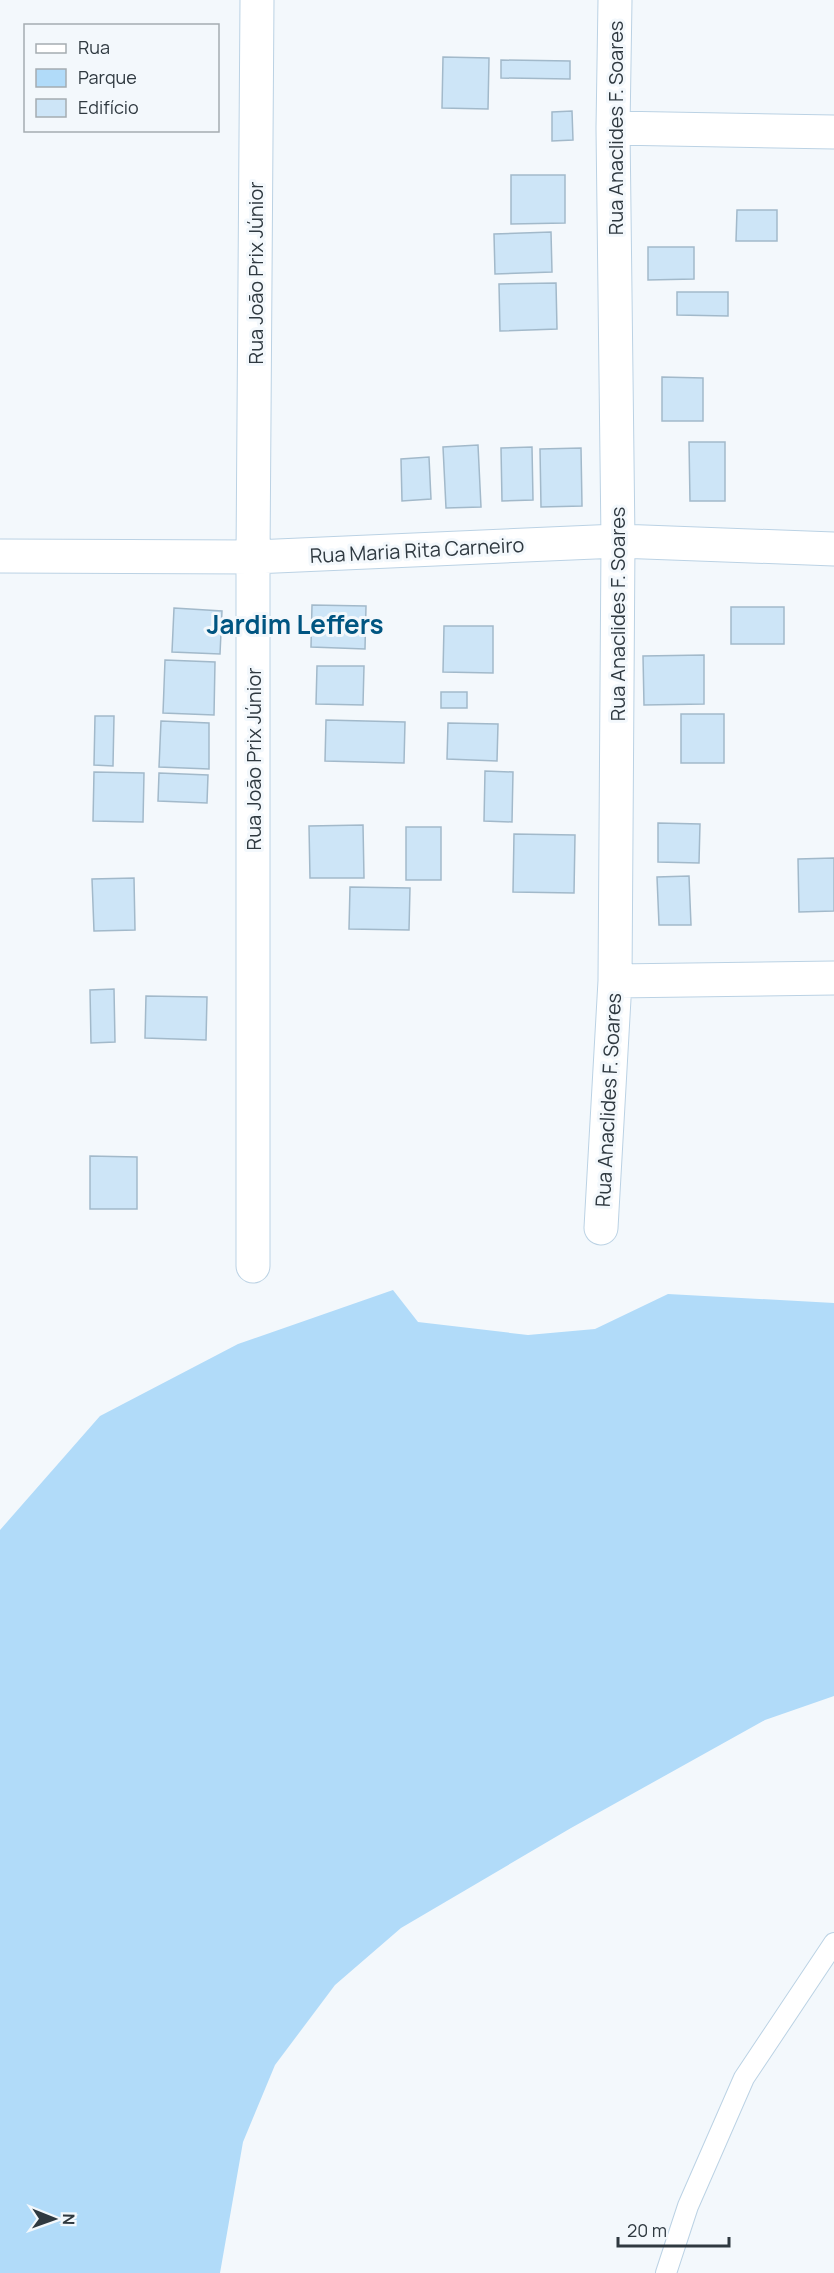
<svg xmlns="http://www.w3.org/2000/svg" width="834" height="2273" viewBox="0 0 834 2273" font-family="Manrope,sans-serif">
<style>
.green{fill:#b1dbf9}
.building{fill:#cde5f7;stroke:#a2b9ca;stroke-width:1.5}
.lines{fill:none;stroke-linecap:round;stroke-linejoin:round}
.lane-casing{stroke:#bbd2e4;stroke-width:22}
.street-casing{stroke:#bbd2e4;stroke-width:35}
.lane{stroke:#fff;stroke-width:20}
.street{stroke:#fff;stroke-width:33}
.labels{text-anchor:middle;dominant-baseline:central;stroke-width:6;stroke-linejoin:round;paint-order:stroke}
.street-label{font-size:20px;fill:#2f3940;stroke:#f3f8fc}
.district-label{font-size:26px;font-weight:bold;fill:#005581;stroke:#f3f8fc}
</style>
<rect width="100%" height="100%" fill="#f3f8fc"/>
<!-- green -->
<path class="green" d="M393,1290l25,32 110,13 67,-6 73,-35 166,9v393l-69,24 -194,108 -170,100 -66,57 -60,80 -32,77 -23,131h-220v-743l100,-114 138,-72z"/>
<!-- building -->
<path class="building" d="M443,57l46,1 -1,51 -46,-1z
M501,60l69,1v18l-69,-1z
M572,111l1,29 -21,1v-29z
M511,175h54v48l-54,1z
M737,210h40v31h-41z
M551,232l1,40 -57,2 -1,-40z
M648,247h46v32l-46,1z
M556,283l1,46 -57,2 -1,-47z
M677,292h51v24l-51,-1z
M662,377l41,1v43h-41z
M689,442h36v59h-35z
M478,445l3,62 -35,1 -3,-61z
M532,447l1,53 -31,1 -1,-53z
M581,448l1,58 -41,1 -1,-58z
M429,457l2,42 -29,2 -1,-42z
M312,605l54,1 -1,43 -54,-2z
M731,607h53v37h-53z
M174,608l48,3 -2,43 -48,-2z
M444,626h49v47l-50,-1z
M704,655v49l-60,1 -1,-49z
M165,660l50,2 -1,53 -51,-2z
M317,666h47l-1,39 -47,-1z
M441,692h26v16h-26z
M681,714h43v49h-43z
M95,716h19l-1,50 -19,-1z
M326,720l79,2 -1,41 -79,-2z
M161,721l48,2v46l-50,-2z
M448,723l50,1 -1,37 -50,-2z
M485,771l28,1 -1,50 -28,-1z
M94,772l50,1 -1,49 -50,-1z
M159,773l49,2 -1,28 -49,-2z
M658,823l42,1 -1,39 -41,-1z
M363,825l1,53h-54l-1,-52z
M406,827h35v53h-35z
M514,834l61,1 -1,58 -61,-1z
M834,858v53l-35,1 -1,-53z
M689,876l2,49h-32l-2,-48z
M134,878l1,52 -41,1 -2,-52z
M350,887l60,1 -1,42 -60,-1z
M114,989l1,53 -24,1 -1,-53z
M146,996l61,1 -1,43 -61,-2z
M90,1156l47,1v52h-47z"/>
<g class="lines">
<!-- lane casing -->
<g class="lane-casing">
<path id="lane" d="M666,2273l22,-67 56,-128 90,-135"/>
</g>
<!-- street casing -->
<g class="street-casing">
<path id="street" d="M613,128l221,4
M0,556l253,1 365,-16 216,8
M615,981l219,-3
M601,1228l14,-247 3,-440 -5,-413 2,-128
M253,1266v-709l4,-557"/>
</g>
<!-- lane -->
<use href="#lane" class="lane"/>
<!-- street -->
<use href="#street" class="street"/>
</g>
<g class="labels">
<!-- street labels -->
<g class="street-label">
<text transform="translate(615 128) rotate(-90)">Rua Anaclides F. Soares</text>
<text transform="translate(255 273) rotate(-90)">Rua João Prix Júnior</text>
<text transform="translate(417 550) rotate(-3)">Rua Maria Rita Carneiro</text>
<text transform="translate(617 614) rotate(-90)">Rua Anaclides F. Soares</text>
<text transform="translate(253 759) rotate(-90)">Rua João Prix Júnior</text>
<text transform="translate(608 1100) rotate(-87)">Rua Anaclides F. Soares</text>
</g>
<!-- district labels -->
<g class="district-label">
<text x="295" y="624">Jardim Leffers</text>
</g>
</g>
<!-- legend -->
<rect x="24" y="24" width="195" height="108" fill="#f3f8fc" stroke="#a5acb1" stroke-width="1.5"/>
<rect x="36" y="44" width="30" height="9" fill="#ffffff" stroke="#a5acb1" stroke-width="1.5"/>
<text x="78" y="54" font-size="18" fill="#2f3940">Rua</text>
<rect x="36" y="69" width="30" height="18" fill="#b1dbf9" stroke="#a5acb1" stroke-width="1.5"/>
<text x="78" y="84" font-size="18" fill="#2f3940">Parque</text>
<rect x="36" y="99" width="30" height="18" fill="#cde5f7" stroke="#a5acb1" stroke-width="1.5"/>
<text x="78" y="114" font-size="18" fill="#2f3940">Edifício</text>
<!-- north arrow -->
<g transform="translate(54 2219) rotate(91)" stroke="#f3f8fc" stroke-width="4.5" paint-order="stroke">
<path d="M0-4.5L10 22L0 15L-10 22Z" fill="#2f3940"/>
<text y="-9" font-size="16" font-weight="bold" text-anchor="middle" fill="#2f3940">N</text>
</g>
<!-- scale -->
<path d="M618 2237v9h111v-9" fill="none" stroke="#2f3940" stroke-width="3"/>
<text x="627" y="2237" font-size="18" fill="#2f3940" stroke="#f3f8fc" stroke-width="4.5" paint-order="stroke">20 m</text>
</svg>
